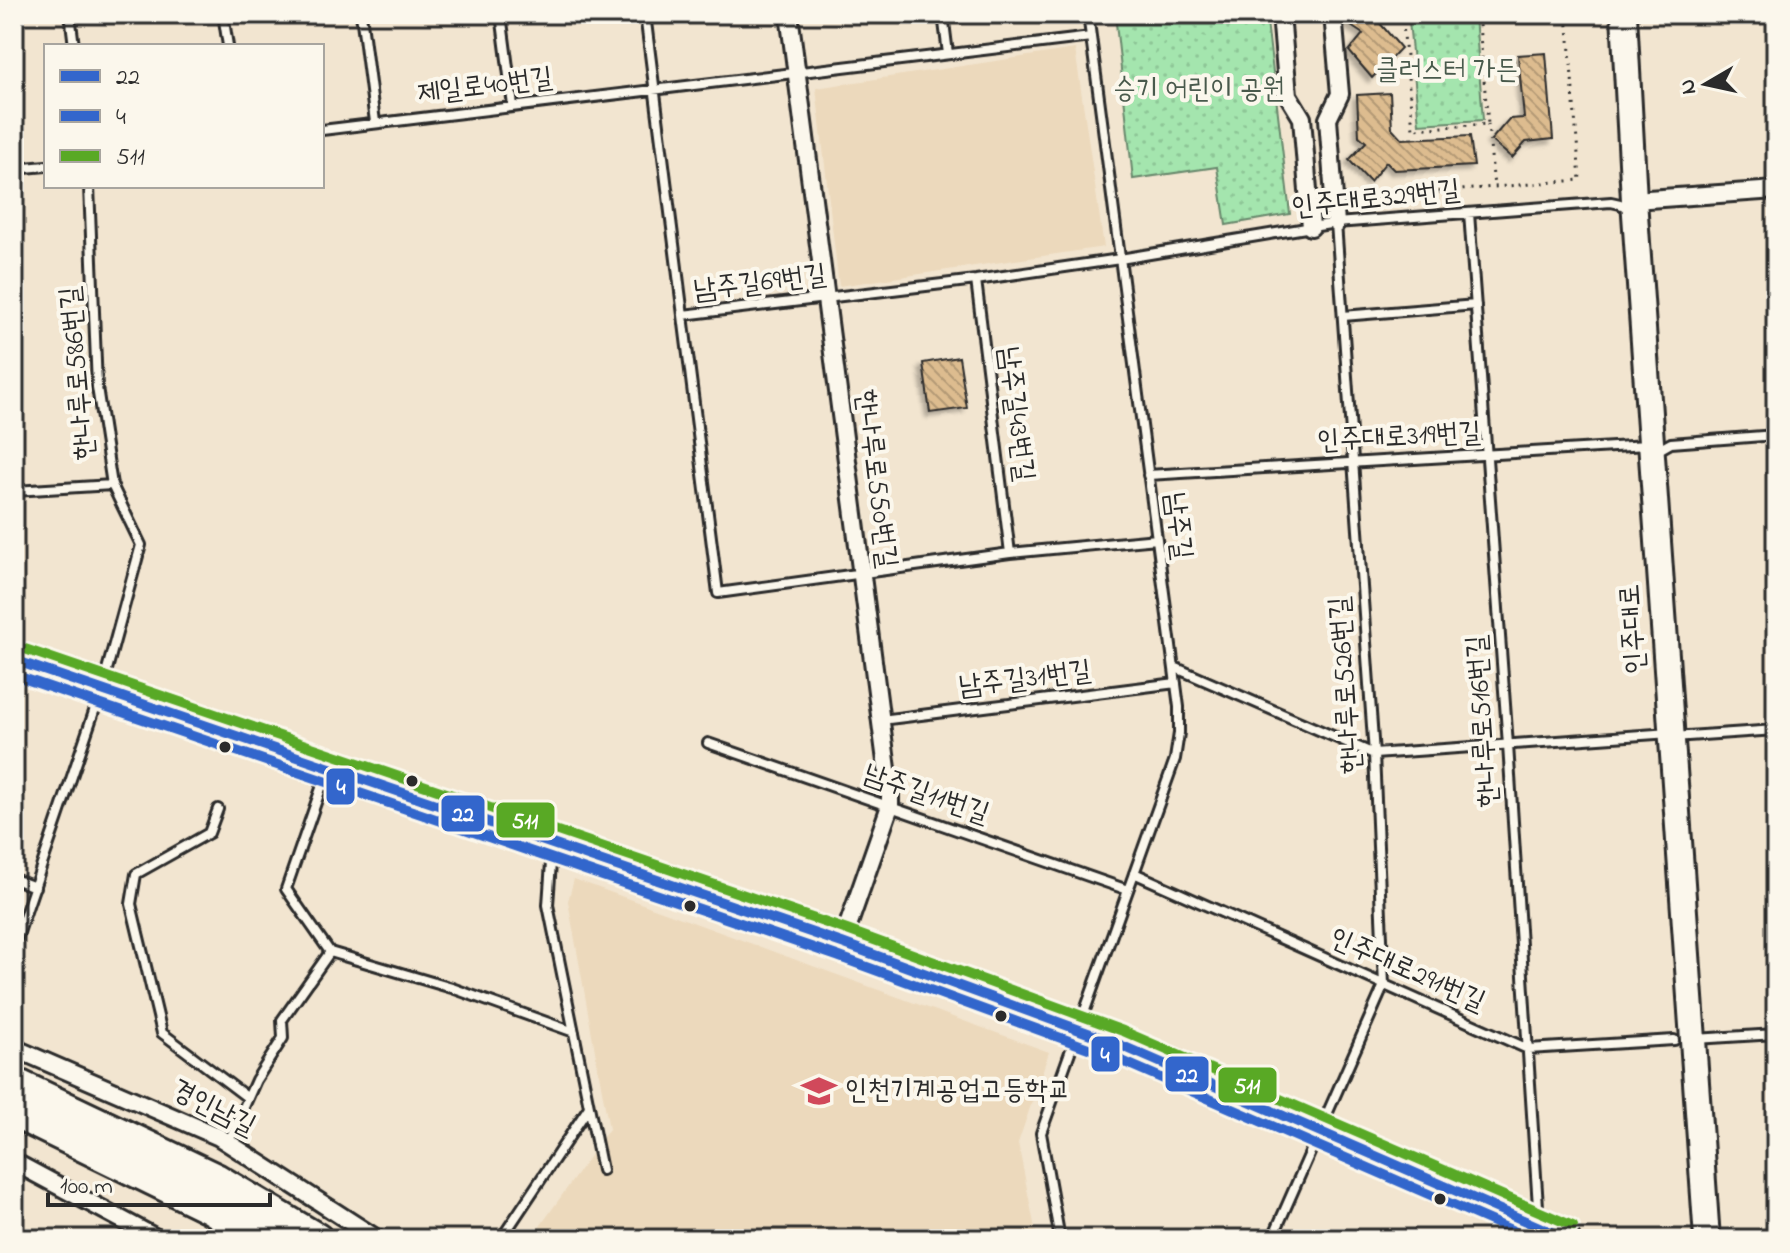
<svg xmlns="http://www.w3.org/2000/svg" width="1790" height="1253" viewBox="0 0 1790 1253" font-family="'Indie Flower','Poor Story',sans-serif">
<style>
.built{fill:#ecd9bc}
.grass{fill:url(#grass-dots);stroke:#68886c;stroke-width:2}
.building{fill:url(#building-back-hatch);stroke:#2b2b2b;stroke-width:2;filter:url(#shadow)}
.lines{fill:none;stroke-linecap:round;stroke-linejoin:round}
.lane-casing{stroke:#2b2b2b;stroke-width:14}
.street-casing{stroke:#2b2b2b;stroke-width:22}
.secondary-casing{stroke:#2b2b2b;stroke-width:30}
.highway-casing{stroke:#2b2b2b;stroke-width:36}
.path{stroke:#2b2b2b;stroke-width:3;stroke-dasharray:2 6;stroke-linecap:butt}
.lane{stroke:#fbf7ec;stroke-width:8}
.street{stroke:#fbf7ec;stroke-width:16}
.secondary{stroke:#fbf7ec;stroke-width:24}
.highway{stroke:#fbf7ec;stroke-width:30}
.bus-1-casing{stroke:#fbf7ec;stroke-width:16}
.bus-2-casing{stroke:#fbf7ec;stroke-width:16}
.bus-3-casing{stroke:#fbf7ec;stroke-width:16}
.bus-1{stroke:#36c;stroke-width:10}
.bus-2{stroke:#36c;stroke-width:10}
.bus-3{stroke:#59a925;stroke-width:10}
.bus-dot{fill:#2b2b2b;stroke:#fbf7ec;stroke-width:3}
.labels{text-anchor:middle;dominant-baseline:central;stroke-width:8;stroke-linejoin:round;paint-order:stroke}
.park-label{font-size:28px;fill:#495a4c;stroke:#fbf7ec}
.street-label{font-size:28px;fill:#2b2b2b;stroke:#fbf7ec}
.poi-label{font-size:28px;fill:#2b2b2b;stroke:#fbf7ec;text-anchor:start}
.line-badge{stroke:#fbf7ec;stroke-width:3}
.badge-label{font-size:22px;text-anchor:middle;font-weight:bold;fill:#fff}
</style>
<defs>
<pattern id="grass-dots" width="8" height="8" patternUnits="userSpaceOnUse" patternTransform="scale(2)"><rect width="8" height="8" fill="#a4e5ae"/><path d="M2 2h.1M6 6h.1" fill="none" stroke="#8dc596" stroke-width="1.8" stroke-linecap="round"/></pattern>
<pattern id="building-back-hatch" width="6" height="6" patternUnits="userSpaceOnUse" patternTransform="scale(2)"><rect width="6" height="6" fill="#ddbc8f"/><path d="M-1 5l2 2M0 0l6 6M5-1l2 2" fill="none" stroke="#b39975"/></pattern>
<filter id="shadow"><feDropShadow dx="-4" dy="4" stdDeviation="2" flood-color="#0004"/></filter>
</defs>
<rect width="100%" height="100%" fill="#f2e5d0"/>
<filter id="ink" filterUnits="userSpaceOnUse"><feTurbulence type="fractalNoise" baseFrequency=".0125" numOctaves="2"/><feDisplacementMap in="SourceGraphic" scale="16" xChannelSelector="R" yChannelSelector="G"/><feConvolveMatrix kernelMatrix="1 2 1 2 8 2 1 2 1" color-interpolation-filters="sRGB"/></filter>
<g filter="url(#ink)">
<!-- built -->
<path class="built" d="M1075,49l29,198 -265,39 -23,-198z
M574,879l475,173 -31,91 19,96h-506l78,-110 -41,-228z"/>
<!-- grass -->
<path class="grass" d="M1115,14h151l24,200 -64,11 -9,-58 -84,12z
M1475,16l8,104 -64,4 -10,-103z"/>
<!-- building -->
<path class="building" d="M1347,14h31l1,8 22,26 -29,30 -23,-27 14,-17 -15,-10z
M1546,53l7,86 -27,3 -14,16 -21,-18 18,-21 15,-1 -6,-63z
M1390,93l2,35 10,11 68,-3 4,30 -80,4 -8,-8 -16,20 -21,-22 17,-18 -7,-6 -2,-41z
M959,357l8,51 -37,5 -7,-50z"/>
<g class="lines">
<!-- lane casing -->
<g class="lane-casing">
<path id="lane" d="M70,14l4,32
M223,14l5,32
M361,14l14,108
M501,14l12,92
M645,14l73,579 292,-40 147,-14
M943,14l5,40
M322,130l769,-93
M14,169l32,-3
M1469,213l39,532 31,477
M976,280l34,273
M683,315l293,-35 144,-21 216,-36 275,-21 9,2 11,6
M1343,316l133,-11
M1655,452l16,-9 105,-8
M1148,475l499,-30
M14,491l98,-6
M1174,667l200,87 296,-21
M881,720l295,-37
M1673,737l103,-7
M708,743l420,147
M327,771l-41,118 44,63 122,36 122,44
M218,809l-9,24 -73,41 -5,30 31,129 86,65
M552,848l-4,57 54,265
M1134,873l394,176 146,-9
M14,879l21,8
M14,947l88,-259 39,-143 -29,-60 -15,-98 -8,-201
M1695,1039l81,-5
M228,1143l28,-63 27,-42 -1,-18 48,-68
M501,1239l88,-132
M1060,1239l-19,-106 134,-374 4,-26v-26l-91,-693
M1272,1239l112,-254 -10,-231 -38,-531"/>
</g>
<!-- street casing -->
<g class="street-casing">
<path id="street" d="M789,14l101,778v14l-48,137
M1281,14l7,81 14,23 9,109
M1333,14l7,80 -12,25 8,104
M1634,200l142,-10
M14,1048l205,89 158,102
M14,1162l144,77"/>
</g>
<!-- secondary casing -->
<g class="secondary-casing">
<path id="secondary" d="M1624,14l10,186 73,1039
M14,660l828,283 276,101 449,195"/>
</g>
<!-- highway casing -->
<g class="highway-casing">
<path id="highway" d="M14,1083l202,96 101,60
M14,1112l195,95 53,32"/>
</g>
<!-- path -->
<path class="path" d="M1402,14l11,115 75,-5 -10,-110
M1488,124l6,63 86,-7 -13,-166
M1351,200l143,-13"/>
<!-- lane -->
<use href="#lane" class="lane"/>
<!-- street -->
<use href="#street" class="street"/>
<!-- secondary -->
<use href="#secondary" class="secondary"/>
<!-- highway -->
<use href="#highway" class="highway"/>
<!-- bus-1 casing -->
<g class="bus-1-casing">
<path id="bus-1" d="M14,660l828,283 276,101 449,195"/>
</g>
<!-- bus-2 casing -->
<g class="bus-2-casing">
<path id="bus-2" d="M14,675l823,281 276,101 419,182"/>
</g>
<!-- bus-3 casing -->
<g class="bus-3-casing">
<path id="bus-3" d="M19,647l828,283 276,101 450,195"/>
</g>
<!-- bus-1 -->
<use href="#bus-1" class="bus-1"/>
<!-- bus-2 -->
<use href="#bus-2" class="bus-2"/>
<!-- bus-3 -->
<use href="#bus-3" class="bus-3"/>
</g>
</g>
<!-- icons -->
<defs>
<g id="school-bare" transform="scale(2.76)"><path d="M0-5L7-2L0 1L-7-2ZM-4 1L0 2.5L4 1V4Q0 6-4 4Z" fill="#d1495b" stroke="#fbf7ec" stroke-width="2.5" paint-order="stroke"/></g>
</defs>
<g fill-rule="evenodd">
<use href="#school-bare" x="819" y="1091"/>
</g>
<!-- markers -->
<g class="bus-dot">
<circle cx="225" cy="747" r="7"/>
<circle cx="412" cy="781" r="7"/>
<circle cx="690" cy="906" r="7"/>
<circle cx="1001" cy="1016" r="7"/>
<circle cx="1440" cy="1199" r="7"/>
</g>
<g class="labels">
<!-- park labels -->
<g class="park-label">
<text x="1447" y="71">클러스터 가든</text>
<text x="1199" y="90">승기 어린이 공원</text>
</g>
<!-- street labels -->
<g class="street-label">
<text transform="translate(485 87) rotate(-7)">제일로40번길</text>
<text transform="translate(1376 200) rotate(-6)">인주대로329번길</text>
<text transform="translate(760 284) rotate(-7)">남주길69번길</text>
<text transform="translate(79 373) rotate(-95)">한나루로586번길</text>
<text transform="translate(1015 414) rotate(83)">남주길43번길</text>
<text transform="translate(1399 438) rotate(-3)">인주대로319번길</text>
<text transform="translate(875 479) rotate(83)">한나루로550번길</text>
<text transform="translate(1177 526) rotate(83)">남주길</text>
<text transform="translate(1634 629) rotate(-94)">인주대로</text>
<text transform="translate(1025 680) rotate(-7)">남주길31번길</text>
<text transform="translate(1347 685) rotate(-94)">한나루로526번길</text>
<text transform="translate(1484 721) rotate(-94)">한나루로516번길</text>
<text transform="translate(926 795) rotate(19)">남주길11번길</text>
<text transform="translate(1407 971) rotate(24)">인주대로291번길</text>
<text transform="translate(213 1109) rotate(27)">경인남길</text>
</g>
<!-- poi labels -->
<g class="poi-label">
<text x="845" y="1091">인천기계공업고등학교</text>
</g>
</g>
<g class="line-badge">
<rect x="325" y="767" width="31" height="39" rx="8" fill="#36c"/>
<rect x="440" y="794" width="46" height="39" rx="8" fill="#36c"/>
<rect x="495" y="801" width="61" height="38" rx="8" fill="#59a925"/>
<rect x="1090" y="1035" width="31" height="38" rx="8" fill="#36c"/>
<rect x="1164" y="1055" width="46" height="38" rx="8" fill="#36c"/>
<rect x="1217" y="1066" width="61" height="38" rx="8" fill="#59a925"/>
</g>
<g class="badge-label">
<text x="341" y="794">4</text>
<text x="463" y="821">22</text>
<text x="525" y="828">511</text>
<text x="1105" y="1062">4</text>
<text x="1187" y="1082">22</text>
<text x="1247" y="1093">511</text>
</g>
<!-- margin -->
<rect width="1790" height="1253" fill="none" stroke="#fbf7ec" stroke-width="48"/>
<rect x="24" y="24" width="1742" height="1205" fill="none" stroke="#2b2b2b" stroke-width="3" filter="url(#ink)"/>
<!-- legend -->
<rect x="44" y="44" width="280" height="144" fill="#fbf7ec" stroke="#a8a59f" stroke-width="2"/>
<rect x="60" y="70" width="40" height="12" fill="#3366cc" stroke="#a8a59f" stroke-width="2"/>
<text x="116" y="84" font-size="24" fill="#2b2b2b">22</text>
<rect x="60" y="110" width="40" height="12" fill="#3366cc" stroke="#a8a59f" stroke-width="2"/>
<text x="116" y="124" font-size="24" fill="#2b2b2b">4</text>
<rect x="60" y="150" width="40" height="12" fill="#59a925" stroke="#a8a59f" stroke-width="2"/>
<text x="116" y="164" font-size="24" fill="#2b2b2b">511</text>
<!-- north arrow -->
<g transform="translate(1706 84) rotate(261)" stroke="#fbf7ec" stroke-width="6" paint-order="stroke">
<path d="M0-6L14 30L0 20L-14 30Z" fill="#2b2b2b"/>
<text y="-12" font-size="22" font-weight="bold" text-anchor="middle" fill="#2b2b2b">N</text>
</g>
<!-- scale -->
<path d="M48 1193v12h222v-12" fill="none" stroke="#2b2b2b" stroke-width="4"/>
<text x="60" y="1193" font-size="24" fill="#2b2b2b" stroke="#fbf7ec" stroke-width="6" paint-order="stroke">100 m</text>
</svg>
